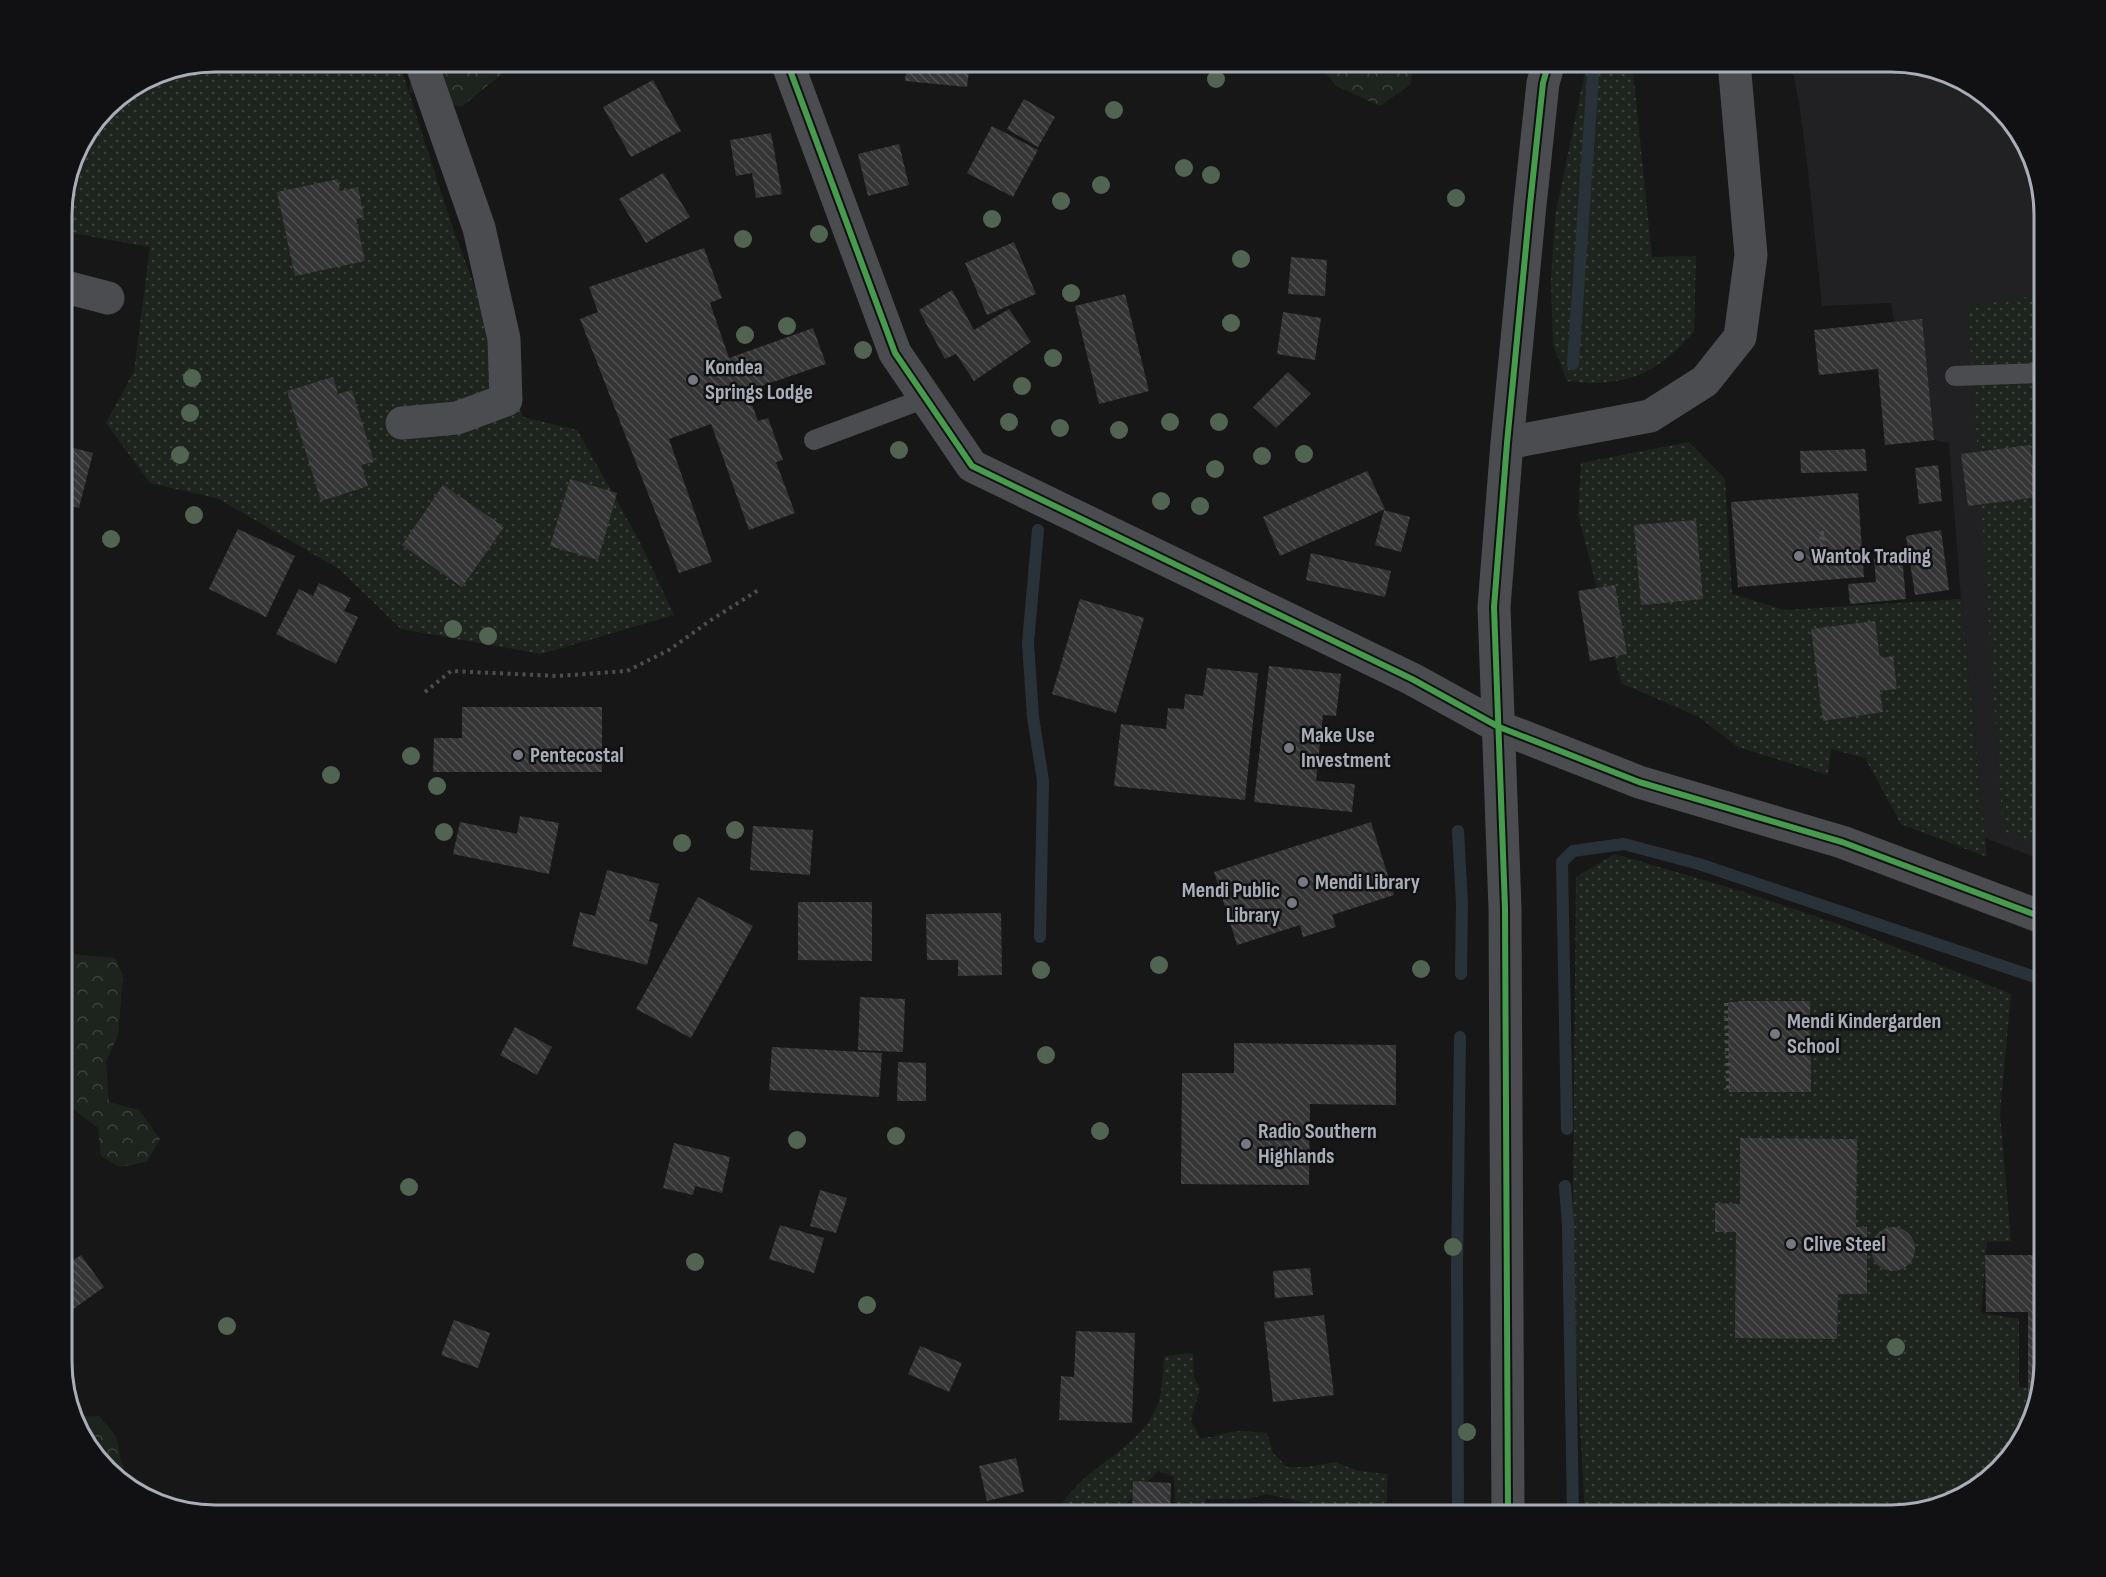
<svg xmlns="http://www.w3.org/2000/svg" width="2106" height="1577" viewBox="0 0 2106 1577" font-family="'Sofia Sans Condensed',sans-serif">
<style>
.built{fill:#212123}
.grass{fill:url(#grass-dots)}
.forest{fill:url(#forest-crowns)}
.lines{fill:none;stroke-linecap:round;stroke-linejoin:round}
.stream{stroke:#2a3239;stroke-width:12}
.building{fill:url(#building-back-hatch)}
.path{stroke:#4d4e52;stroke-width:4;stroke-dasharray:3 4.5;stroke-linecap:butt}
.lane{stroke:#4b4c50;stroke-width:20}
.street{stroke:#4b4c50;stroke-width:33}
.cycleway-casing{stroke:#111113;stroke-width:10}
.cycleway{stroke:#469c4c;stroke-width:6}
.tree{fill:#506451}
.poi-dot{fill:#757880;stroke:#111113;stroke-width:2}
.labels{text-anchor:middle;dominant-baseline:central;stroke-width:5;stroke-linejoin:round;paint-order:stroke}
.poi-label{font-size:22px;font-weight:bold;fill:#a8adb8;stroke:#111113;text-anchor:start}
.rim{fill:none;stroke:#a8adb8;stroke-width:3}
</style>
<defs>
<pattern id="grass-dots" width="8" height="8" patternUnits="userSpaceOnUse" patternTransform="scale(1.5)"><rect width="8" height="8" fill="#1d241e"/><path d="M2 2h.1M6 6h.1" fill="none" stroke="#3b413d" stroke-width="1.8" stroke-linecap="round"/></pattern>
<pattern id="forest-crowns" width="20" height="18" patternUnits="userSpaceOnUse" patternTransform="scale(1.5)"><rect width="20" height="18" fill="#1d241e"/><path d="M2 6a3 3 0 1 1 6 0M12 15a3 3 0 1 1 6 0" fill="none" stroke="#3b413d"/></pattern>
<pattern id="building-back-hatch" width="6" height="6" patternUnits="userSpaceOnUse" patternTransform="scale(1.5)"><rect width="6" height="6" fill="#353536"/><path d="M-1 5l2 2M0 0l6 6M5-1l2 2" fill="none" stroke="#4f5051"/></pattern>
</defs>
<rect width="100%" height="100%" fill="#171717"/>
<!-- built -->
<path class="built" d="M1791,62h100l49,8 45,23 43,54 16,68v646l-59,-23 -24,-239 -12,-156 -15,-3 -12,-120 -28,2 -3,-19 -69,3 -14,-136 -9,-67z"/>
<!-- grass -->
<path class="grass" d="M215,62h184l53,164 71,191 54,13 63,112 34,73 -133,39 -140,-25 -62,-60 -120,-70 -69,-16 -44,-60 28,-52 16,-124 -79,-14 4,-76 3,-10 36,-47 43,-27z
M1587,62h45l20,195 44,-1 -2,76c-25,27 -47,46 -85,50 -14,2 -29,0 -42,-1l-14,-37 -2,-64 4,-63z
M2044,294v552l-41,-14 -35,-525z
M1689,442l36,37 7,115 53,16 176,-11 26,258 -86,-33 -36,-66 -34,-9 -3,26 -90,-28 -39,-30 -78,-34 -43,-169 3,-51z
M1615,854l129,38 97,33 170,69 -11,119 11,128 -24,1 -6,71 38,6v68l21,2 -4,22 -23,45 -55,44 -67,15h-306l-13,-233 4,-405z
M1193,1353l1,24 6,12 -9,31 9,18c11,0 20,-4 31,-6 12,-2 24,0 36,1l6,20 14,14h21l27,-5 23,9 29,3v28l-16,7 -69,-7 -35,-8 -19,5h-42l-5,16h-25l-2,-38 -16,-6 -33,34 -4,10h-67c11,-17 23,-31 39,-44 27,-21 58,-39 67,-74 3,-13 3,-28 4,-41z"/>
<!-- forest -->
<path class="forest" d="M413,62h101l-2,4 -51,41 -52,-15z
M1317,62h97l-4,23 -30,21 -44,-20z
M62,953l53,5 8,17 -5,61 -12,25 3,41 30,8 21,29 -13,23 -28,5 -18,-11 -3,-28 -26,-20 -7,-36 -3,-2z
M99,1416l17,20 7,32 -9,7 -36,-45 -4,-13z"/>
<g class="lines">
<!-- stream -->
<path class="stream" d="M1573,364l21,-302
M1038,530l-10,113 5,74 10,64 -3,156
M1458,831l4,72 -1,71
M1567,1129l-5,-267 11,-11 51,-7 75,20 345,116
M1565,1186l3,39 5,290
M1458,1515l-1,-248 3,-230"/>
</g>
<!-- building -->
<path class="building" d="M578,62h17l-13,7z
M907,62h63l-3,25 -62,-6z
M653,80l28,51 -50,26 -28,-50z
M1024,99l31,18 -17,30 -31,-18z
M992,126l46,24 -25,47 -46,-24z
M771,133l11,61 -26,4 -4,-25 -16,3 -6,-36z
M899,144l10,41 -41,11 -10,-42z
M663,173l27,44 -44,26 -27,-44z
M338,179l2,12 18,-4 6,30 -8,2 9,42 -70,15 -18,-84z
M1014,242l22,52 -49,21 -22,-52z
M704,248l18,50 -12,5 19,55 84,-30 13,36 -79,27 11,30 10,-3 15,42 -7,2 19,51 -46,17 -38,-106 -42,15 43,123 -33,11 -99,-254 18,-7 -9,-25z
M1291,257l36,3 -2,36 -37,-2z
M952,290l22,40 35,-21 22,33 -57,39 -18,-27 -11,5 -26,-49z
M1125,294l24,97 -50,13 -24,-98z
M1283,312l38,6 -6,42 -38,-6z
M1922,319l12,121 -49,5 -7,-76 -59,6 -5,-45z
M1288,372l23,22 -35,34 -23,-21z
M333,377l5,17 14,-4 22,72 -13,3 7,21 -47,15 -34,-110z
M62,445l31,8 -14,55 -17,-5z
M2030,445l7,52 -69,9 -7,-52z
M1865,449l2,22 -66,2 -1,-22z
M1938,465l4,36 -23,3 -4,-36z
M1367,471l18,38 -105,47 -17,-39z
M570,479l47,14 -19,67 -48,-14z
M443,485l61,42 -42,60 -60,-42z
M1858,493l6,84 -126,10 -7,-85z
M1384,510l26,7 -9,35 -26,-7z
M1696,520l7,79 -62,6 -7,-80z
M238,529l57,27 -29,61 -57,-28z
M1941,530l8,60 -34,5 -9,-59z
M1311,553l80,18 -6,26 -79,-17z
M1902,557l4,42 -56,5 -2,-20 28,-2 -2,-23z
M319,583l32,15 -7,13 14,6 -22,47 -60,-30 23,-45 14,7z
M1615,585l12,69 -37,7 -12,-70z
M1080,599l64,19 -28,95 -64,-19z
M1875,621l5,37 13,-2 4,33 -17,2 3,21 -60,9 -12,-92z
M1269,666l72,8 -5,42 -13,-1 -7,66 39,3 -3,28 -98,-10z
M1207,668l51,5 -13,127 -131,-14 7,-62 45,5 2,-21 16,1 1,-15 18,2z
M462,707h140v65h-169l1,-34h28z
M520,816l39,7 -10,51 -96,-20 7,-32 57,12z
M1371,822l23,73 -62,20 4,12 -33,10 -3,-12 -63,20 -23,-73z
M753,826l60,4 -3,45 -60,-5z
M607,870l52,14 -10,37 9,3 -11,41 -75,-19 8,-34 15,4z
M698,897l55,29 -62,112 -55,-29z
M798,902h74v59l-74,-1z
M1001,913l1,62 -44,1v-16h-31l-1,-46z
M860,997l45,2 -2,53 -45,-2z
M1738,1001h72l1,91h-82l-1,-90h10l1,8z
M515,1027l37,20 -15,28 -37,-20z
M1234,1043l162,2v60l-86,-1 -1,81 -128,-1 1,-111h52z
M772,1047l110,6 -3,44 -110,-7z
M898,1062l28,1v38h-29z
M1740,1138l117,1 -1,88h11v67h-29l-1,45 -102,-1 1,-106h-21v-29l25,1z
M674,1143l56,14 -8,36 -27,-7 -2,9 -30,-7z
M820,1190l27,8 -11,35 -26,-7z
M780,1225l44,13 -10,35 -45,-14z
M1871 1249a22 22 0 1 1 44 0a22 22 0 1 1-44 0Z
M81,1255l23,32 -32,23 -10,-14v-28z
M1985,1255h59v107l-5,33h-11v-83h-42z
M1310,1268l3,27 -38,3 -2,-27z
M1324,1315l10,80 -61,7 -9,-80z
M454,1320l36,13 -12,35 -37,-13z
M1076,1331l59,2 -3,90 -73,-3 2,-44 13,1z
M920,1346l42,17 -13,29 -41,-18z
M1016,1458l8,34 -37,9 -8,-35z
M1133,1481l38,2 -1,32h-38z"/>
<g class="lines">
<!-- path -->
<path class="path" d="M1821,533h3l1,27h-2z
M425,692l26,-21 106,5 70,-5 42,-21 42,-30 49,-31
M1726,1003l2,87"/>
<!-- lane -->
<path class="lane" d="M1955,376l89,-3
M814,440l112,-42"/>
<!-- street -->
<path class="street" d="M787,62l108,291 77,113 440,213 87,48 140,55 203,60 202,76
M62,286l46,12
M402,423l55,-5 49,-18 -2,-61 -25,-111 -58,-166
M1507,443l143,-27 55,-35 35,-44 11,-82 -17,-193
M1508,1515l-3,-607 -11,-301 13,-164 23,-238 13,-122 6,-21"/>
<!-- cycleway casing -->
<g class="cycleway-casing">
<path id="cycleway" d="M787,62l108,291 77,113 440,213 87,48 140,55 203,60 202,76
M1508,1515l-3,-607 -11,-301 13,-164 23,-238 13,-122 6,-21"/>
</g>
<!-- cycleway -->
<use href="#cycleway" class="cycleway"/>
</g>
<!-- trees -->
<g class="tree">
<circle cx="1216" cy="79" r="9"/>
<circle cx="1114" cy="110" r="9"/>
<circle cx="1184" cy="168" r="9"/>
<circle cx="1211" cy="175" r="9"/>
<circle cx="1101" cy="185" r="9"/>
<circle cx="1456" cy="198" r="9"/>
<circle cx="1061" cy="201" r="9"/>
<circle cx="992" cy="219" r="9"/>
<circle cx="819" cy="234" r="9"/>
<circle cx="743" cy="239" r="9"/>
<circle cx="1241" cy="259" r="9"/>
<circle cx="1071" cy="293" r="9"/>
<circle cx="1231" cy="323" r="9"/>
<circle cx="787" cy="326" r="9"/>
<circle cx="745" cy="335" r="9"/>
<circle cx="863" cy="350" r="9"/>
<circle cx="1053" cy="358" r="9"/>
<circle cx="192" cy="378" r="9"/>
<circle cx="1022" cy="386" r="9"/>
<circle cx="190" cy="413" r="9"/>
<circle cx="1009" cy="422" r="9"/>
<circle cx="1170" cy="422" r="9"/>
<circle cx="1219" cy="422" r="9"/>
<circle cx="1060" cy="428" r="9"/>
<circle cx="1119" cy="430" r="9"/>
<circle cx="899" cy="450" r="9"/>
<circle cx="1304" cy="454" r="9"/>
<circle cx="180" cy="455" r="9"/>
<circle cx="1262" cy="456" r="9"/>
<circle cx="1215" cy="469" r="9"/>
<circle cx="1161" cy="501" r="9"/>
<circle cx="1200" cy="506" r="9"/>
<circle cx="194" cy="515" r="9"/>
<circle cx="111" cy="539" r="9"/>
<circle cx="453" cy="629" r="9"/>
<circle cx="488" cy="636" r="9"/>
<circle cx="411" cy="756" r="9"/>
<circle cx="331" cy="775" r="9"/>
<circle cx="437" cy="786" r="9"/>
<circle cx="735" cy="830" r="9"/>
<circle cx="444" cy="832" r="9"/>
<circle cx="682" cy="843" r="9"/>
<circle cx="1159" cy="965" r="9"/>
<circle cx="1421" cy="969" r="9"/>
<circle cx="1041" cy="970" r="9"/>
<circle cx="1046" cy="1055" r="9"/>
<circle cx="1100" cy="1131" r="9"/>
<circle cx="896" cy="1136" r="9"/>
<circle cx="797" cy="1140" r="9"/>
<circle cx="409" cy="1187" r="9"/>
<circle cx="1453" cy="1247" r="9"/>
<circle cx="695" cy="1262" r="9"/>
<circle cx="867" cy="1305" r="9"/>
<circle cx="227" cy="1326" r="9"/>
<circle cx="1896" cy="1347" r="9"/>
<circle cx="1467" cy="1432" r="9"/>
</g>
<!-- markers -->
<g class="poi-dot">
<circle cx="693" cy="380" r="6"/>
<circle cx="1799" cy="556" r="6"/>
<circle cx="1289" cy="748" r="6"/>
<circle cx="518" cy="755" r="6"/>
<circle cx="1303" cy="882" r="6"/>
<circle cx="1292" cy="903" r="6"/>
<circle cx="1775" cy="1034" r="6"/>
<circle cx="1246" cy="1144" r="6"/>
<circle cx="1791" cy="1244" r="6"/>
</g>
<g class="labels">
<!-- poi labels -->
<g class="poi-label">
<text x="705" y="367">Kondea<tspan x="705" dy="25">Springs Lodge</tspan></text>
<text x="1811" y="556">Wantok Trading</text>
<text x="1301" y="735">Make Use<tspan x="1301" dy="25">Investment</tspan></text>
<text x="530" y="755">Pentecostal</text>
<text x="1315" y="882">Mendi Library</text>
<text x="1280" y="890" text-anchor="end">Mendi Public<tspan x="1280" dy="25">Library</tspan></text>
<text x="1787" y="1021">Mendi Kindergarden<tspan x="1787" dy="25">School</tspan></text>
<text x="1258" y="1131">Radio Southern<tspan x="1258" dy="25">Highlands</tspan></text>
<text x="1803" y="1244">Clive Steel</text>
</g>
</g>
<!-- crop -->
<path d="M0 0H2106V1577H0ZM215 72H1891A143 143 0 0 1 2034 215V1362A143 143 0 0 1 1891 1505H215A143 143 0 0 1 72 1362V215A143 143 0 0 1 215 72Z" fill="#111113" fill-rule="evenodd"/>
<path class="rim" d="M215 72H1891A143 143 0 0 1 2034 215V1362A143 143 0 0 1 1891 1505H215A143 143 0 0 1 72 1362V215A143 143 0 0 1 215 72Z"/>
</svg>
